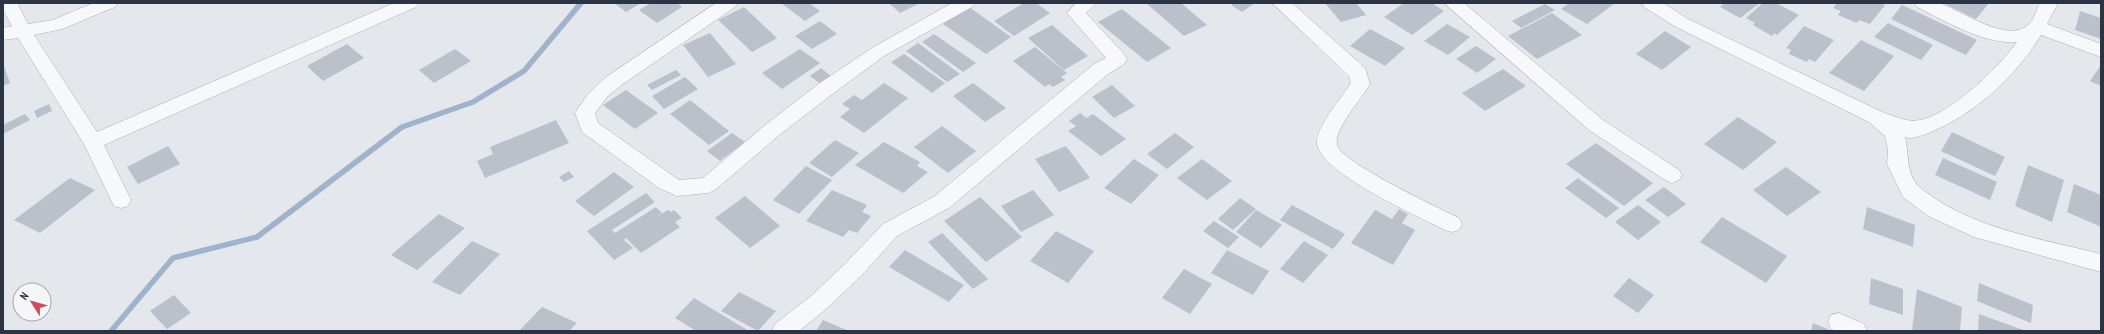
<svg xmlns="http://www.w3.org/2000/svg" width="2104" height="334" viewBox="0 0 2104 334" font-family="'PT Sans Narrow',sans-serif">
<style>
.lines{fill:none;stroke-linecap:round;stroke-linejoin:round}
.stream{stroke:#9fb4cc;stroke-width:5.5}
.building{fill:#bbc0ca}
.minor-casing{stroke:#a9aeb7;stroke-width:1}
.minor{fill:#f7f8fa;fill-rule:evenodd}
</style>
<rect width="100%" height="100%" fill="#e4e7ec"/>
<g class="lines">
<!-- stream -->
<path class="stream" d="M111,331l62,-73 84,-21 145,-110 71,-25 51,-31 57,-68"/>
</g>
<!-- building -->
<path class="building" d="M614,3h27l-15,9z
M651,3h26l5,4 -25,16 -18,-13z
M781,3h28l11,8 -15,10z
M889,3h31l-20,10z
M1024,3h12l14,10 -36,23 -20,-15z
M1146,3h35l26,22 -23,11z
M1234,3h21l-13,9 -11,-7z
M1325,3h31l10,12 -25,7z
M1404,3h28l12,8 -32,24 -28,-18z
M1569,3h46l-28,21 -26,-15z
M1725,3h35l-20,15 -20,-11z
M1763,3h13l23,12 -22,20 -3,-2 -2,3 -19,-11 2,-2 -9,-5z
M1837,3h43l5,2 -15,19 -11,-4 -2,3 -19,-8 3,-4 -8,-3z
M1946,3h43l-13,16 -31,-15z
M1545,4l10,6 -34,18 -9,-7z
M1902,5l75,35 -11,15 -75,-36z
M744,7l33,31 -25,14 -34,-32z
M969,7l42,30 -25,17 -43,-30z
M1122,9l49,39 -24,14 -49,-40z
M2080,11l21,7v21l-26,-9z
M1552,13l30,22 -45,24 -29,-23z
M820,21l17,13 -25,15 -17,-13z
M1888,23l45,22 -12,15 -47,-23z
M1447,24l23,13 -22,18 -24,-14z
M1052,25l36,31 -24,14 -36,-32z
M1804,26l30,14 -19,22 -6,-3 -2,3 -18,-8 2,-4 -5,-2z
M1370,29l35,19 -20,18 -35,-20z
M1665,31l26,16 -29,23 -26,-16z
M710,33l26,31 -28,13 -25,-32z
M934,34l42,29 -13,9 -41,-30z
M1861,40l33,16 -30,35 -35,-18z
M918,43l42,31 -13,8 -41,-31z
M347,44l17,14 -41,23 -16,-15z
M1476,46l20,13 -19,14 -21,-14z
M1035,47l32,26 -6,4 4,3 -12,7 -4,-3 -4,3 -32,-26z
M455,49l16,12 -37,22 -15,-13z
M800,49l20,14 -38,26 -20,-16z
M904,54l41,29 -13,10 -41,-31z
M3,63l7,20 -7,3z
M2101,65v21l-11,-5z
M821,68l10,8 -12,7 -9,-7z
M1503,69l23,17 -41,25 -23,-18z
M676,70l5,5 -29,15 -5,-5z
M685,77l13,12 -34,20 -12,-13z
M884,83l24,15 -44,35 -24,-16 10,-8 -8,-5 12,-9 8,5z
M973,83l33,25 -21,14 -32,-26z
M1112,85l23,21 -21,12 -22,-21z
M626,90l32,23 -23,16 -32,-24z
M690,100l39,31 -20,14 -39,-31z
M49,104l3,7 -15,7 -3,-7z
M1080,113l6,5 7,-4 33,25 -25,17 -33,-25 8,-5 -7,-5z
M25,114l5,6 -27,14v-9z
M1738,117l39,25 -34,28 -39,-26z
M556,120l13,23 -84,35 -8,-17 16,-7 -3,-7z
M942,126l34,25 -28,22 -34,-26z
M1952,132l53,25 -10,19 -54,-25z
M732,133l13,9 -25,19 -13,-10z
M1175,133l19,14 -27,22 -20,-15z
M835,140l24,13 -27,24 -23,-14z
M884,142l36,20 -3,4 11,6 -25,21 -48,-28z
M1596,143l57,40 -29,23 -58,-42z
M168,146l12,18 -42,20 -11,-17z
M1066,146l24,32 -31,14 -24,-33z
M1943,158l54,24 -7,18 -55,-25z
M1134,159l25,16 -28,29 -27,-16z
M1202,159l30,22 -25,19 -30,-22z
M2028,165l36,15 -12,42 -37,-16z
M806,166l26,14 -33,34 -26,-14z
M1786,167l35,25 -34,24 -34,-26z
M569,171l5,6 -10,5 -5,-5z
M614,172l20,15 -40,29 -19,-15z
M70,178l25,12 -55,43 -26,-13z
M1578,178l41,30 -13,10 -41,-30z
M2074,184l27,11v32l-34,-15z
M1664,187l22,17 -18,13 -23,-17z
M832,190l35,15 -5,7 9,4 -14,17 -8,-3 -6,7 -37,-16z
M1033,190l21,25 -33,17 -20,-26z
M646,193l9,9 -43,28 3,3 41,-26 6,6 -13,8 19,-11 3,2 3,-2 8,8 -7,4 5,5 -39,26 -15,-15 -2,2 9,8 -19,12 -27,-29z
M745,196l35,30 -30,22 -35,-30z
M980,197l42,40 -36,25 -42,-41z
M1240,198l16,11 -23,21 -15,-11z
M1292,205l53,29 -12,15 -53,-29z
M1638,205l23,17 -23,18 -23,-18z
M1867,207l48,18 -2,22 -50,-18z
M1399,209l9,5 -6,9 13,7 -22,35 -42,-22 24,-33 17,9z
M1256,210l26,15 -21,23 -25,-16z
M439,214l26,14 -48,42 -26,-15z
M1722,217l65,39 -21,27 -66,-41z
M1214,221l25,16 -11,11 -25,-17z
M1056,231l38,20 -26,32 -38,-22z
M942,233l46,46 -15,10 -45,-47z
M472,241l28,13 -40,41 -28,-13z
M1304,241l24,14 -25,28 -23,-14z
M905,250l59,35 -15,17 -60,-35z
M1227,250l42,21 -16,24 -42,-22z
M1184,269l28,15 -22,30 -28,-16z
M1629,278l25,17 -16,18 -25,-17z
M1871,278l32,11v26l-34,-11z
M1979,283l54,22 -2,18 -54,-22z
M1917,289l45,18 -2,24h-48z
M739,292l37,19 -18,20 -37,-20z
M174,295l17,18 -24,16 -17,-18z
M694,298l55,33h-53l-21,-13z
M542,307l35,16 -8,8h-50z
M1979,314l47,17h-48z
M823,320l26,11h-33z
M1813,323l19,8h-21z"/>
<g class="lines">
<!-- minor casing -->
<g class="minor-casing">
<path id="minor" d="M3,3h14l11,21 25,-4 40,-17h25l-3,4 -53,22 -28,6 63,97 297,-129h25l-3,4 -312,138 27,55 -3,6 -7,2 -7,-2 -30,-62 -66,-106 -15,2v-12l9,-2 -9,-16z
M716,3h22l-3,4 -115,79 -13,11 -12,16 3,10 81,57 24,-2 61,-52 53,-41 55,-37 80,-45h23l-3,4 -88,49 -53,39 -53,41 -63,54 -7,3 -31,3 -18,-8 -77,-56 -7,-19 13,-19 18,-17z
M1076,3h20l-10,10 38,41 3,5 -3,5 -16,10 -159,134 -52,28 -36,40 -35,33 -27,22h-27l3,-7 35,-27 35,-33 38,-40 52,-28 159,-132 12,-6 -39,-45z
M1272,3h20l73,65 5,16c-7,13 -37,46 -33,61 5,18 102,63 122,73l3,6 -3,6 -7,2 -7,-2c-27,-14 -123,-56 -128,-86 -2,-16 25,-47 34,-61l-2,-7z
M1444,3h20l139,117 76,50 3,5 -3,5 -7,3 -7,-3 -76,-50z
M1641,3h22l25,16 194,93c12,4 25,11 38,8 31,-6 79,-53 97,-78 -32,3 -72,-21 -100,-35l-3,-4c8,0 18,-2 25,0 21,7 69,41 89,22 6,-5 9,-16 12,-22h18l-11,21 54,20v13l-60,-22c-26,42 -65,78 -110,97 -9,3 -17,8 -26,5 4,17 1,35 13,49 3,3 8,6 12,9 46,34 116,45 171,59v18l-127,-35 -46,-21 -25,-19 -16,-33 1,-14 -3,-14 -16,-14 -193,-95 -32,-20z
M1839,313l25,11 3,7h-31l-5,-2 -3,-7 3,-7z"/>
</g>
<!-- minor -->
<use href="#minor" class="minor"/>
</g>
<!-- border -->
<rect width="2104" height="334" fill="none" stroke="#2b3445" stroke-width="8"/>
<!-- north arrow -->
<g transform="translate(32 302) rotate(307)"><circle r="19" fill="#f4f6f9" stroke="#a4a8b1"/>
<path d="M0-3L7 15L0 10L-7 15Z" fill="#d1495b"/>
<text y="-6" font-size="11" font-weight="bold" text-anchor="middle" fill="#2b3445">N</text>
</g>
</svg>
